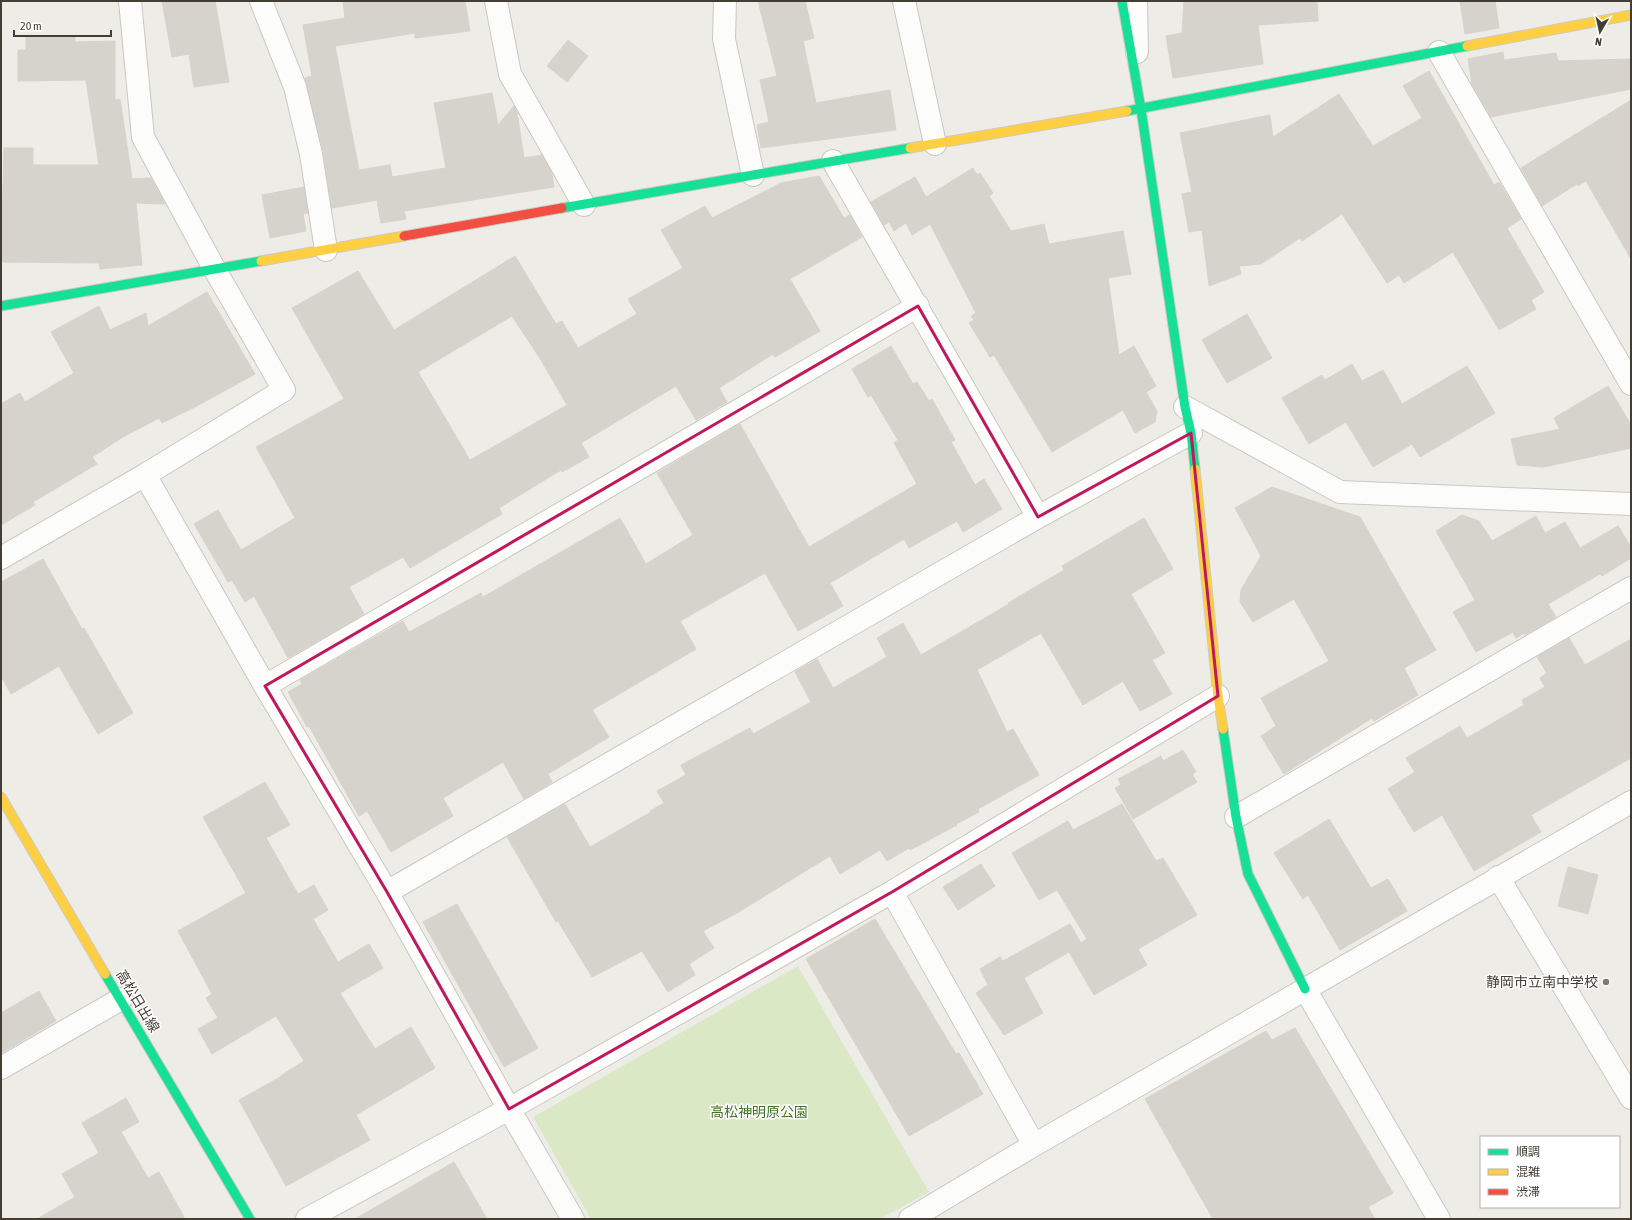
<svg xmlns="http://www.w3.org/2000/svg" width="1632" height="1220" viewBox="0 0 1632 1220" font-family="'Asap Condensed','Noto Sans JP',sans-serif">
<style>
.green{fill:#dbe8c6}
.building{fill:#d6d3cd;stroke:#d6d3cc;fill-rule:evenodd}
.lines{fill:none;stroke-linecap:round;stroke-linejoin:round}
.street-casing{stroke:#cac8c2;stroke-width:24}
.fast-casing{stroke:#cfcabe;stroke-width:11}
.slow-casing{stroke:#cfcabe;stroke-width:11}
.jam-casing{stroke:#cfcabe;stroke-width:11}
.street{stroke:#fcfcfb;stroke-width:22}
.fast{stroke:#16e098;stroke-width:9}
.slow{stroke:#ffcf43;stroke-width:9}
.jam{stroke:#f24e42;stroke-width:9}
.marked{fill:none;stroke:#c2185b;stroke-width:3;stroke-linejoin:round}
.poi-dot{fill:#7f7a72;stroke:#fff;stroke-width:1.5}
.labels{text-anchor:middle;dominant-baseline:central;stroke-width:3;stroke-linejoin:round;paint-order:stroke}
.poi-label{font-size:14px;fill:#433d33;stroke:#fff;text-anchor:end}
.street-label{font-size:14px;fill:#433d33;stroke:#fff}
.park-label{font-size:14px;fill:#447328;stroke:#fff}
</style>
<rect width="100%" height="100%" fill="#eeece6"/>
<!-- green -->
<path class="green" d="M798,966l131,226 -49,27h-289l-58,-102z"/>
<!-- building -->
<path class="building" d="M162,1h53l14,81 -35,5 -5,-33 -17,3z
M343,1h122l5,30 -55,7v-5l-80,13 24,124 31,-5 2,12 54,-9 -12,-65 58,-10 6,32 16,-19 3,6 7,46 18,-3 10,19 2,13 -150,24 2,8 -25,4 -4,-23 -45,8 -9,-57 -18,-73 7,-2 -9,-51 42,-7z
M758,1h47l9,37 -11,3 13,62 74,-13 6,40 -135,18 -4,-23 12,-3 -9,-42 17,-4z
M1184,1h133l1,20 -60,4 5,39 -90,14 -7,-42 16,-3z
M1460,1h35l4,27 -34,6z
M75,36v6l40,-1v59l5,-1 12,80 19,-1 14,26 -29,-1 6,62 -42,4 -1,-6 -98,-1 3,-114h29v17h66l-13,-85 -68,1v-31h8v-13z
M568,40l20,16 -21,26 -20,-16z
M1503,52l1,8 52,-7 2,8 73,-2v30l-140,28 -19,-33 -4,-25z
M1429,71l65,114 5,-3 22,37 -14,9 37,64 -13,8 5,9 -37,21 -46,-78 -49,31 -5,-8 -12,8 -45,-69 -40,27 -2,-3 -39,26 -22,2 2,8 -32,12 -7,-56 -13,2 -7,-38 10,-2 -12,-59 90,-18 3,22 66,-43 34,52 49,-28 -19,-32z
M1631,100v159l-45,-78 -8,5 -1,-2 -35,22 -21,-38z
M973,168l4,7 3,-2 13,20 -4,3 22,35 33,-7 5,20 74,-13 8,43 -23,4 11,77 15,-9 22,40 -10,6 11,19 -2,11 -20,11 -12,-23 -71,42 -58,-97 -4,2 -21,-34 5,-3 -3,-4 5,-3 -46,-89 -18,11 -6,-12 -12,8 -5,-9 -5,3 -13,-23 44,-25 11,20z
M819,176l25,42 6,-3 12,22 -72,42 30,52 -45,26 -2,-3 -54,34 8,14 -31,18 -20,-34 -95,57 8,14 -27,15 -1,-2 -62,38 3,6 -92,54 -7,-11 -54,30 15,27 -76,44 -34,-62 -9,6 -13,-22 -4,2 -34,-58 24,-14 23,40 54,-32 -39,-71 88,-48 -52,-91 66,-37 36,59 121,-74 41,68 6,-3 16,27 59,-34 -9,-15 55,-31 -22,-38 44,-24 7,12 69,-35zM512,316l29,44 26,45 -97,55 -52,-88z
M304,187l4,26 -5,1 3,17 -36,7 -8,-43z
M207,292l48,82 -60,33 -33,16 -3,-5 -36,19 -31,20 5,7 -64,38 2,3 -34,20v-121l19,-11 5,9 49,-29 -23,-41 48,-26 11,24 36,-17 2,13z
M1247,314l25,44 -45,25 -25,-43z
M891,346l22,38 4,-2 12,19 3,-2 23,41 -4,2 24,43 9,-6 18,30 -39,23 -6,-11 -48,27 -5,-9 -74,44 13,23 -45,25 -33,-58 -85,48 16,28 -104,61 17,27 -61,37 4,8 -28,17 -21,-37 -60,36 10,18 -62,36 -24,-41 -8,5 -50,-90 -2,1 -19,-35 14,-8 -2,-4 103,-59 6,11 72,-39 2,4 137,-79 26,46 47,-29 -36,-62 83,-49 69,123 108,-63 -23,-41 4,-3 -27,-45 -3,2 -16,-28z
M1352,364l10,17 21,-11 19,34 65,-38 28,47 -75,44 -8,-13 -39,23 -27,-45 -37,22 -27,-46 40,-23 3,5z
M1608,386l23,39v23l-87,19 -27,-2 -6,-26 49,-10 -6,-11z
M1272,487l88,30 76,133 -32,18 14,27 -44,26 -2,-3 -88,56 -23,-38 15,-10 -15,-28 68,-37 -35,-62 -41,23 -13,-20 1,-12 20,-34 -26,-48z
M1462,515l17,6 13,20 44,-25 9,17 20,-11 15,26 38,-22 13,21v11l-29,18 -2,-2 -52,30 8,13 -31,18 -1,-2 -8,5 -3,-6 -37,20 -23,-40 22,-12 -39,-69z
M1144,518l29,51 -42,25 34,59 -13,7 20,34 -32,17 -17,-30 -40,24 -42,-72 -64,37 30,62 6,-3 26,46 -61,34 1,3 -23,12 1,1 -47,25 -1,-2 -22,13 -7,-11 -40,24 -10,-18 -93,57 -34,18 11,17 -25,16 6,11 -27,17 -26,-41 -50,26 -34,-56 -2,1 -49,-85 58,-33 25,43 61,-35 -1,-1 14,-8 -7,-12 29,-16 -5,-10 69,-37 3,6 58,-32 -16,-30 22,-13 16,29 54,-31 -10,-19 26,-15 18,32 88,-51 -1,-1 56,-33 -2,-4z
M43,559l39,70 2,-1 49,85 -35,21 -39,-68 -48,28 -10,-18v-94z
M1569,638l16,27 46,-26v119l-100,57 10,17 -67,39 -32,-56 -28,17 -26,-43 27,-17 -9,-14 54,-32 7,12 57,-33 -2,-5 23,-13 -5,-9 7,-5 -10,-16z
M1183,750l13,22 -4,2 5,8 -64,37 -18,-31 6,-3 -3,-6 43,-23 2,5z
M265,782l25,43 -24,13 32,56 16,-9 14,25 -15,9 25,43 31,-18 14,24 -43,25 35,56 36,-22 24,41 -79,47 14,25 -84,46 -47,-86 43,-24v-1l22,-14 -28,-45 -64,38 -14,-25 20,-11 -12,-20 6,-4 -34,-63 68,-38 -43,-76z
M1122,804l34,57 7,-3 34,57 -59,34 9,16 -53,30 -25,-43 -45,26 19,35 -39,22 -28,-42 12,-8 -8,-16 20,-12 3,4 67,-37 11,19 6,-4 -30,-49 -18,10 -27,-47 56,-32 5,9z
M1329,819l42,69 17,-9 19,32 -67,39 -32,-55 -5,4 -29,-46z
M981,864l14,22 -37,24 -15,-23z
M1568,867l30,8 -10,39 -30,-8z
M457,904l81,144 -34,19 -81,-145z
M875,919l81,135 3,-1 24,41 -74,42 -103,-177z
M39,991l17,30 -55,32v-40z
M1295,1028l98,165 -25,14 7,12h-162l-68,-120 121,-68 6,9z
M126,1098l13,24 -18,10 27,46 11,-6 26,47h-148l38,-22 -13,-23 37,-21 -17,-30z
M454,1162l33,57h-132z"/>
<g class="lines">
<!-- street casing -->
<g class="street-casing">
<path id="street" d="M130,1l13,136 72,133 69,120 -139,85
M261,1l34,86 16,67 15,96
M496,1l14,73 74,131
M725,1l-1,38 29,136
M904,1l31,143
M1136,1l1,51
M1439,52l192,332
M833,161l205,356
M1185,407l155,85 291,12
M1,558l144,-83 120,211 122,206 122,217 64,110
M265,686l653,-380
M1236,817l395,-229
M1498,877l133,221
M387,892l651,-375 153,-84
M892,892l142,253
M1305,989l134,230
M1,1068l120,-69
M307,1219l202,-110 383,-217 326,-196
M910,1219l124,-74 597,-343"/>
</g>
<!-- fast casing -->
<g class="fast-casing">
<path id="fast" d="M1122,1l19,108 44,298 6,26 4,36
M1127,111l340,-65
M562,208l348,-60
M1,306l260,-45
M1223,729l13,88 12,57 57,115
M105,974l145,245"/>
</g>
<!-- slow casing -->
<g class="slow-casing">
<path id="slow" d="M1467,46l164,-31
M910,148l217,-37
M261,261l143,-25
M1195,469l23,227 5,33
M1,797l104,177"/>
</g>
<!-- jam casing -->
<g class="jam-casing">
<path id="jam" d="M404,236l158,-28"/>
</g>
<!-- street -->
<use href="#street" class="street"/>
<!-- fast -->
<use href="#fast" class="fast"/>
<!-- slow -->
<use href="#slow" class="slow"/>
<!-- jam -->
<use href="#jam" class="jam"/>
</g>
<!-- marked area -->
<path class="marked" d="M918,306l120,211 153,-84 27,263 -326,196 -383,217 -122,-217 -122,-206z"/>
<!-- markers -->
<circle class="poi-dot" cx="1606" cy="982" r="4"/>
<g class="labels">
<!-- poi labels -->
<g class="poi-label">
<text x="1598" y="982">静岡市立南中学校</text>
</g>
<!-- street labels -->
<g class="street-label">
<text transform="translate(138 1001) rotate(59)">高松日出線</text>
</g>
<!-- park labels -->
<g class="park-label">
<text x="759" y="1112">高松神明原公園</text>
</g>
</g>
<!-- border -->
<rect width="1632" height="1220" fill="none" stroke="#433d33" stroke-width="4"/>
<!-- legend -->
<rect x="1480" y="1136" width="140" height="72" fill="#ffffff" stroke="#b4b1ad"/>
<rect x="1488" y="1149" width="20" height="6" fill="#16e098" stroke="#b4b1ad"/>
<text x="1516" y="1156" font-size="12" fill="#433d33">順調</text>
<rect x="1488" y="1169" width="20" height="6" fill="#ffcf43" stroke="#b4b1ad"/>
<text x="1516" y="1176" font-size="12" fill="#433d33">混雑</text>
<rect x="1488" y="1189" width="20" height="6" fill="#f24e42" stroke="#b4b1ad"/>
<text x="1516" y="1196" font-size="12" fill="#433d33">渋滞</text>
<!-- north arrow -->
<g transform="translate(1600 32) rotate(189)" stroke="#ffffff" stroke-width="3" paint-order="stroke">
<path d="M0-3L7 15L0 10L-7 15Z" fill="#433d33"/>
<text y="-6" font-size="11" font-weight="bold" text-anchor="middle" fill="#433d33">N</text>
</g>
<!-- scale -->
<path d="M14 30v6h97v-6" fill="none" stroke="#433d33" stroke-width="2"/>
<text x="20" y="30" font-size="12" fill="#433d33" stroke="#ffffff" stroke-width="3" paint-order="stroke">20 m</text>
</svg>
